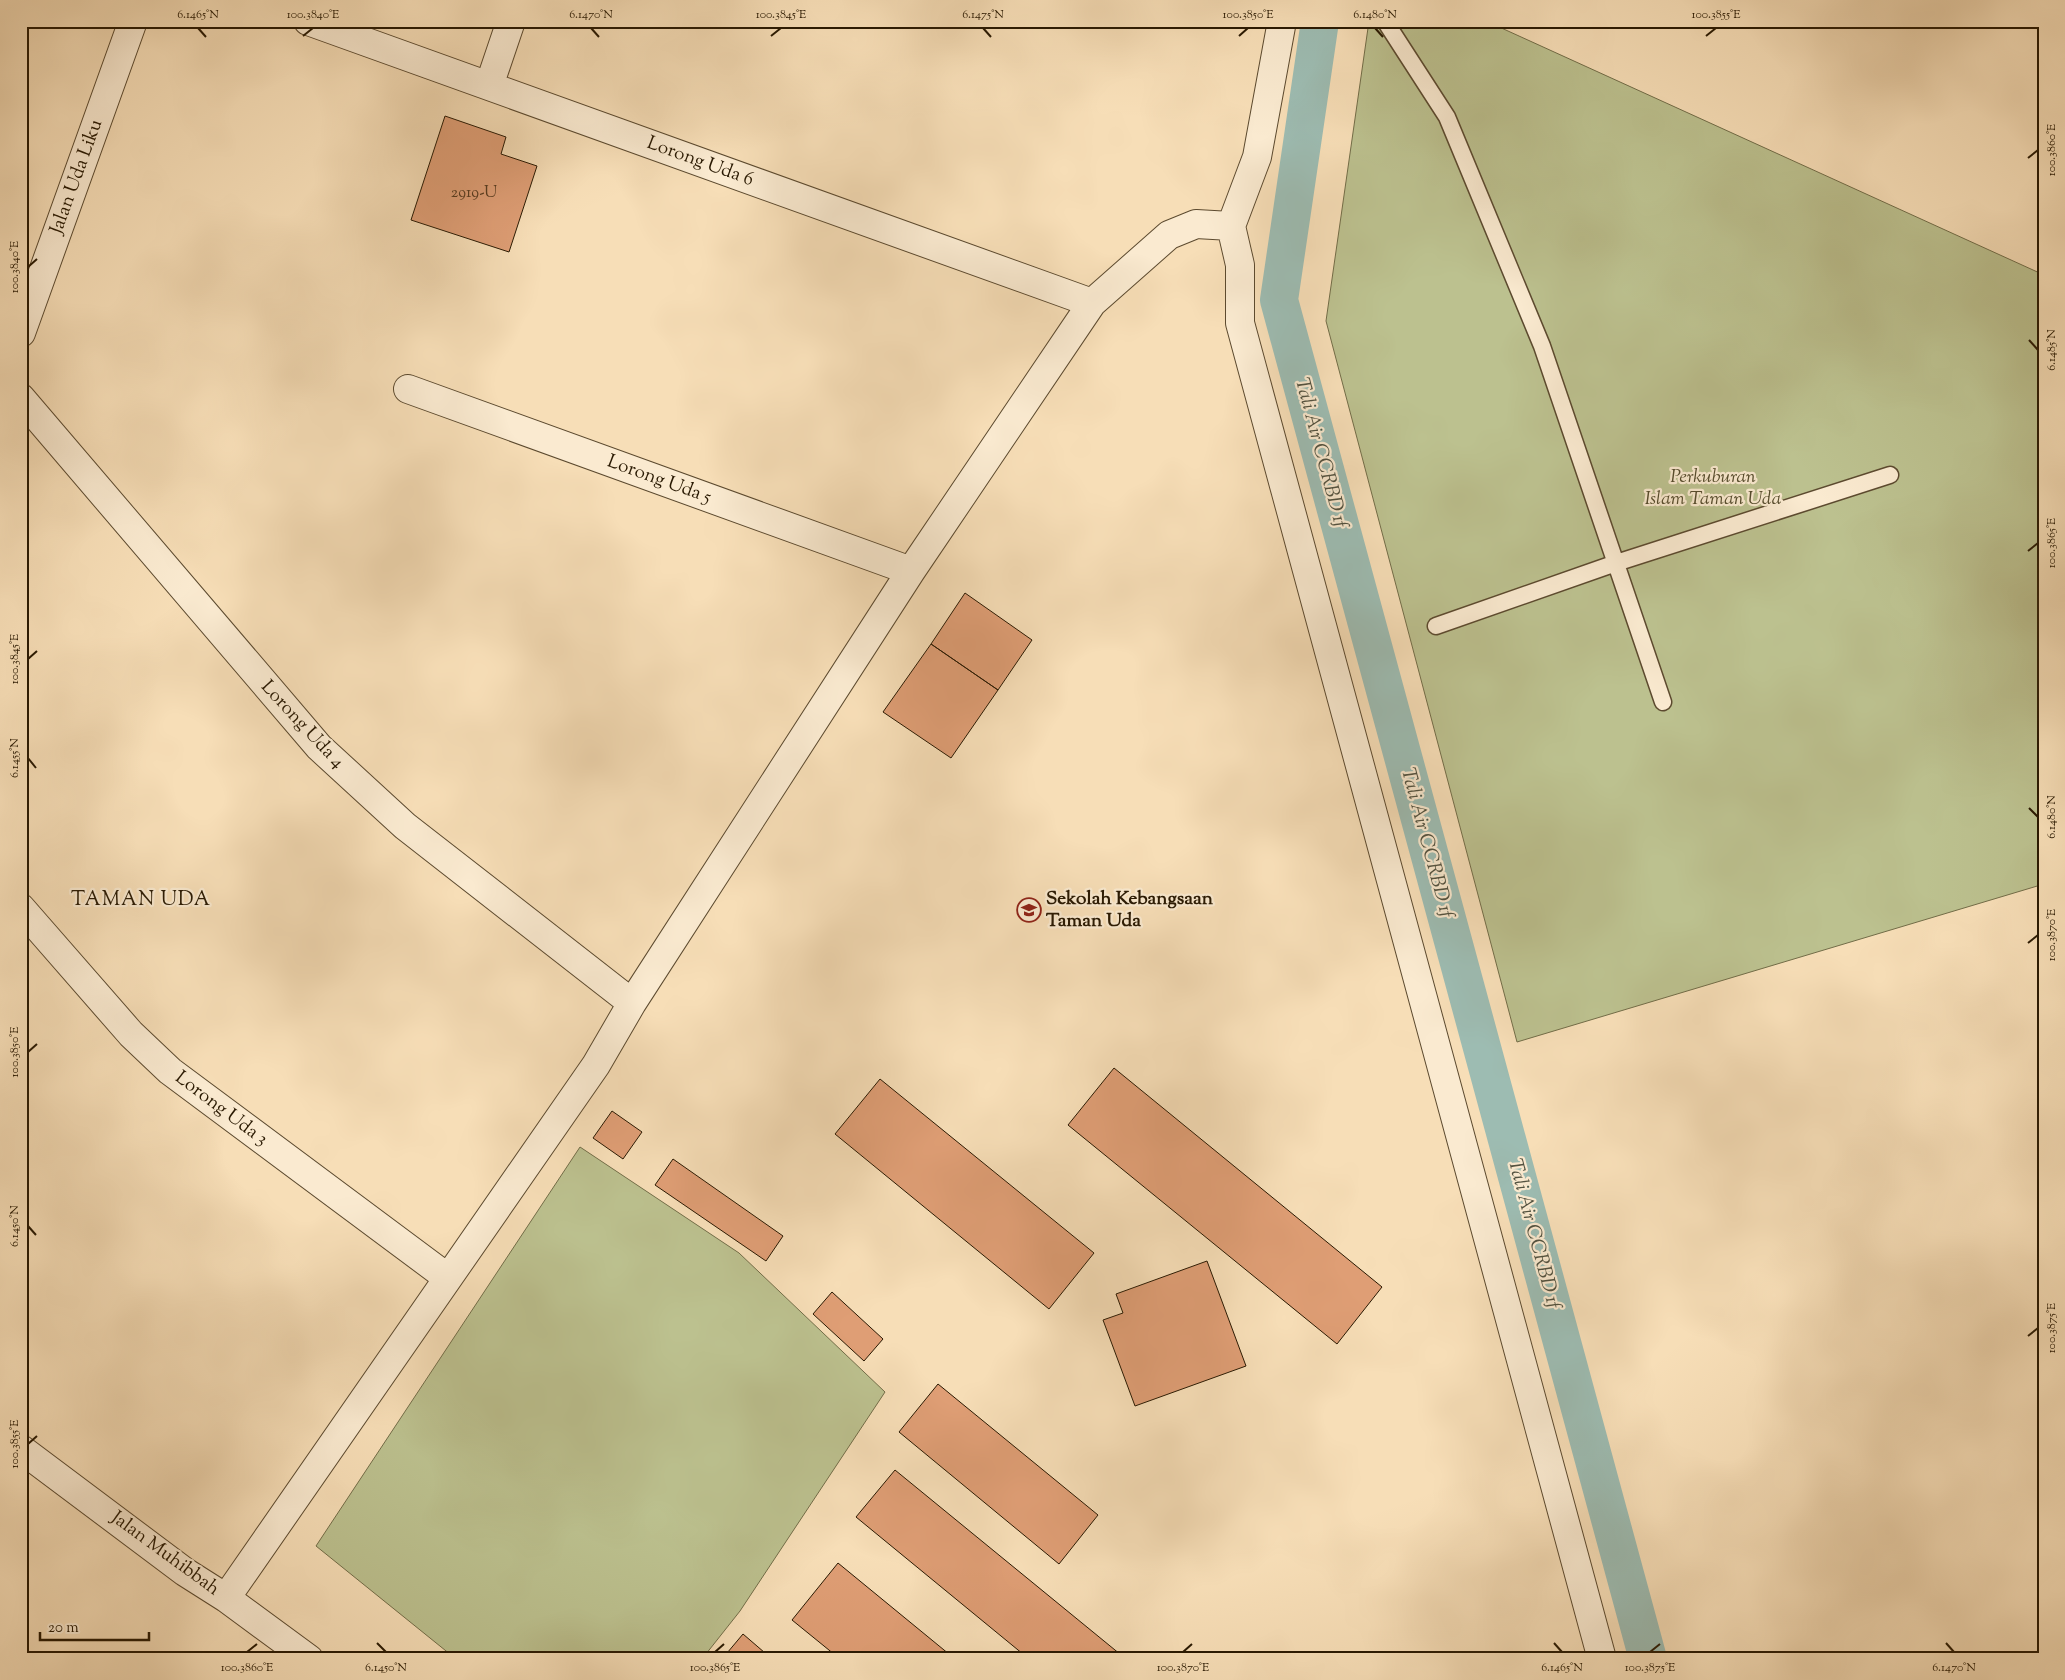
<svg xmlns="http://www.w3.org/2000/svg" width="2065" height="1680" viewBox="0 0 2065 1680" font-family="'Sorts Mill Goudy',serif">
<style>
.green{fill:#bcc18f;stroke:#726d48}
.lines{fill:none;stroke-linecap:round;stroke-linejoin:round}
.canal{stroke:#9dbcb2;stroke-width:38}
.building{fill:#df9e75;stroke:#291902}
.lane-casing{stroke:#5c4a2f;stroke-width:19}
.street-casing{stroke:#5c4a2f;stroke-width:30}
.lane{stroke:#faead0;stroke-width:16}
.street{stroke:#faead0;stroke-width:28}
.ticks{fill:none;stroke:#291902;stroke-width:2}
.labels{text-anchor:middle;dominant-baseline:central;stroke-width:4.5;stroke-linejoin:round;paint-order:stroke}
.number-label{font-size:16px;fill:#563a1f}
.street-label{font-size:19px;fill:#291902;stroke:#faead0}
.park-label{font-size:19px;font-style:italic;fill:#554b2c;stroke:#faead0}
.poi-label{font-size:19px;font-weight:bold;fill:#291902;stroke:#faead0;text-anchor:start}
.water-label{font-size:20px;font-style:italic;fill:#525240;stroke:#faead0}
.neighbourhood-label{font-size:20px;letter-spacing:1px;fill:#291902;stroke:#faead0}
.neatline{fill:none;stroke:#291902;stroke-width:2}
.ticks-label{font-size:12px;text-anchor:middle;fill:#291902}
</style>
<rect width="100%" height="100%" fill="#f7deb7"/>
<filter id="stains"><feTurbulence type="fractalNoise" baseFrequency=".004" numOctaves="4"/><feColorMatrix values="0 0 0 0 .2 0 0 0 0 .09 0 0 0 0 .02 0 0 0 .5 -.17"/></filter>
<radialGradient id="worn" r=".72"><stop offset=".6" stop-color="#630" stop-opacity="0"/><stop offset="1" stop-color="#630" stop-opacity=".3"/></radialGradient>
<!-- green -->
<path class="green" d="M1369,21h117l558,254v609l-527,158 -191,-721z
M580,1147l159,106 146,139 -145,219 -38,48h-246l-140,-113z"/>
<g class="lines">
<!-- canal -->
<path class="canal" d="M1320,21l-41,279 369,1359"/>
</g>
<!-- building -->
<path class="building" d="M445,116l61,21 -5,17 36,12 -28,86 -98,-32z
M965,593l67,47 -34,50 -67,-46z
M931,644l67,46 -47,68 -68,-46z
M1114,1068l268,219 -45,57 -269,-219z
M880,1079l214,174 -45,56 -214,-175z
M612,1111l30,21 -19,27 -30,-21z
M673,1159l110,77 -17,25 -111,-76z
M1207,1261l39,105 -111,40 -32,-86 20,-7 -7,-19z
M832,1292l51,47 -19,22 -51,-47z
M938,1384l160,131 -39,49 -160,-132z
M895,1470l231,189h-97l-173,-142z
M838,1563l117,96h-115l-48,-39z
M743,1634l29,25h-50z"/>
<g class="lines">
<!-- lane casing -->
<g class="lane-casing">
<path id="lane" d="M1385,21l62,96 95,229 121,356
M1436,626l180,-63 274,-88"/>
</g>
<!-- street casing -->
<g class="street-casing">
<path id="street" d="M308,21l784,282
M1282,21l-25,136 -26,69 9,39v58l362,1336
M489,86l22,-65
M21,333l112,-312
M408,389l503,182
M21,398l298,349 86,79 227,177
M21,908l110,126 39,37 278,207
M21,1449l164,123 41,26 83,61
M226,1598l370,-533 36,-62 279,-432 181,-268 77,-68 27,-11 35,2"/>
</g>
<!-- lane -->
<use href="#lane" class="lane"/>
<!-- street -->
<use href="#street" class="street"/>
</g>
<!-- ticks -->
<path class="ticks" d="M198,28l8,9M591,28l8,9M983,28l8,9M1375,28l8,9M303,36l10,-8M771,36l10,-8M1239,36l9,-8M1706,36l10,-8M2028,158l10,-8M28,267l9,-8M2029,340l9,10M2028,551l10,-8M28,659l9,-8M28,758l8,10M2029,808l9,9M2028,943l10,-8M28,1052l9,-8M28,1226l8,9M2028,1336l10,-8M28,1444l9,-8M377,1643l9,9M1554,1643l8,9M1946,1643l8,9M247,1652l10,-8M715,1652l9,-8M1183,1652l9,-8M1650,1652l10,-8"/>
<!-- icons -->
<defs>
<g id="school-ring" transform="scale(1.25)"><circle r="9.5" fill="#faead0" stroke="#8f2418" stroke-width="1.5"/><path d="M0-5L7-2L0 1L-7-2ZM-4 1L0 2.5L4 1V4Q0 6-4 4Z" fill="#8f2418"/></g>
</defs>
<g fill-rule="evenodd">
<use href="#school-ring" x="1029" y="910"/>
</g>
<g class="labels">
<!-- number labels -->
<g class="number-label">
<text x="474" y="193">2919-U</text>
</g>
<!-- street labels -->
<g class="street-label">
<text transform="translate(700 162) rotate(20)">Lorong Uda 6</text>
<text transform="translate(77 177) rotate(-70)">Jalan Uda Liku</text>
<text transform="translate(659 480) rotate(20)">Lorong Uda 5</text>
<text transform="translate(302 725) rotate(47)">Lorong Uda 4</text>
<text transform="translate(221 1109) rotate(37)">Lorong Uda 3</text>
<text transform="translate(165 1554) rotate(36)">Jalan Muhibbah</text>
</g>
<!-- park labels -->
<g class="park-label">
<text x="1713" y="477">Perkuburan<tspan x="1713" dy="22">Islam Taman Uda</tspan></text>
</g>
<!-- poi labels -->
<g class="poi-label">
<text x="1046" y="899">Sekolah Kebangsaan<tspan x="1046" dy="22">Taman Uda</tspan></text>
</g>
<!-- water labels -->
<g class="water-label">
<text transform="translate(1320 453) rotate(75)">Tali Air CCRBD 1f</text>
<text transform="translate(1426 843) rotate(75)">Tali Air CCRBD 1f</text>
<text transform="translate(1533 1234) rotate(75)">Tali Air CCRBD 1f</text>
</g>
<!-- neighbourhood labels -->
<g class="neighbourhood-label">
<text x="141" y="900">TAMAN UDA</text>
</g>
</g>
<!-- margin -->
<rect width="2065" height="1680" fill="none" stroke="#f7deb7" stroke-width="55"/>
<!-- scale -->
<path d="M40 1632v8h109v-8" fill="none" stroke="#291902" stroke-width="2.5"/>
<text x="48" y="1632" font-size="15" fill="#291902" stroke="#faead0" stroke-width="4" paint-order="stroke">20 m</text>
<rect x="28" y="28" width="2010" height="1624" class="neatline"/>
<g class="ticks-label">
<text x="198" y="18">6.1465°N</text>
<text x="313" y="18">100.3840°E</text>
<text x="591" y="18">6.1470°N</text>
<text x="781" y="18">100.3845°E</text>
<text x="983" y="18">6.1475°N</text>
<text x="1248" y="18">100.3850°E</text>
<text x="1375" y="18">6.1480°N</text>
<text x="1716" y="18">100.3855°E</text>
<text transform="translate(2051 150) rotate(-90)" y="4">100.3860°E</text>
<text transform="translate(14 267) rotate(-90)" y="4">100.3840°E</text>
<text transform="translate(2051 350) rotate(-90)" y="4">6.1485°N</text>
<text transform="translate(2051 543) rotate(-90)" y="4">100.3865°E</text>
<text transform="translate(14 659) rotate(-90)" y="4">100.3845°E</text>
<text transform="translate(14 758) rotate(-90)" y="4">6.1455°N</text>
<text transform="translate(2051 817) rotate(-90)" y="4">6.1480°N</text>
<text transform="translate(2051 935) rotate(-90)" y="4">100.3870°E</text>
<text transform="translate(14 1052) rotate(-90)" y="4">100.3850°E</text>
<text transform="translate(14 1226) rotate(-90)" y="4">6.1450°N</text>
<text transform="translate(2051 1328) rotate(-90)" y="4">100.3875°E</text>
<text transform="translate(14 1444) rotate(-90)" y="4">100.3855°E</text>
<text x="247" y="1671">100.3860°E</text>
<text x="386" y="1671">6.1450°N</text>
<text x="715" y="1671">100.3865°E</text>
<text x="1183" y="1671">100.3870°E</text>
<text x="1562" y="1671">6.1465°N</text>
<text x="1650" y="1671">100.3875°E</text>
<text x="1954" y="1671">6.1470°N</text>
</g>
<rect width="100%" height="100%" filter="url(#stains)"/>
<rect width="100%" height="100%" fill="url(#worn)"/>
</svg>
